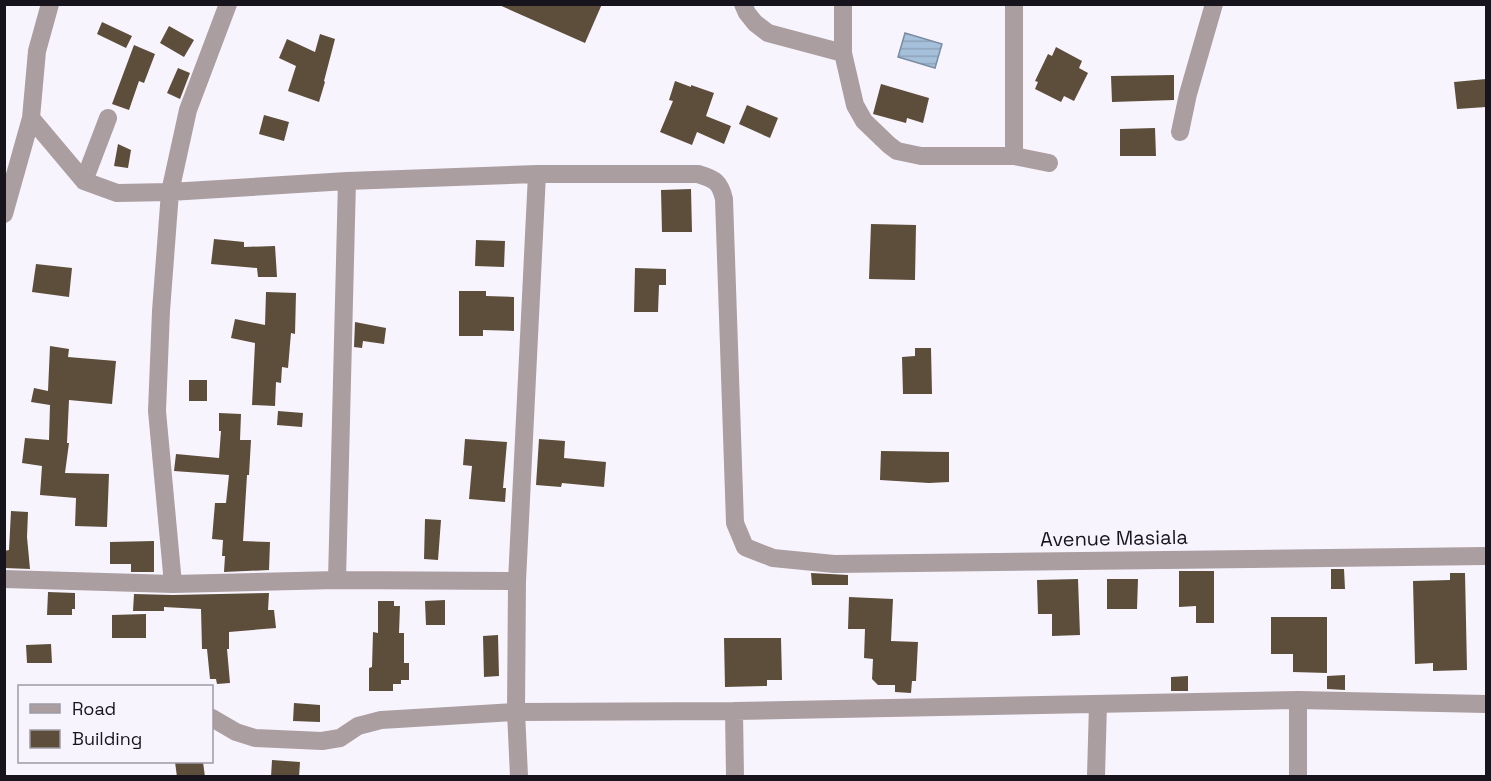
<svg xmlns="http://www.w3.org/2000/svg" width="1491" height="781" viewBox="0 0 1491 781" font-family="'Space Grotesk',sans-serif">
<style>
.water{fill:url(#water-rules);stroke:#7b8ca1;stroke-width:1.5}
.building{fill:#5c4e3a}
.lines{fill:none;stroke-linecap:round;stroke-linejoin:round}
.street{stroke:#ab9ea0;stroke-width:18}
.labels{text-anchor:middle;dominant-baseline:central;stroke-width:6;stroke-linejoin:round;paint-order:stroke}
.street-label{font-size:20px;fill:#18141d;stroke:#f8f4fe}
</style>
<defs>
<pattern id="water-rules" width="6" height="5" patternUnits="userSpaceOnUse" patternTransform="scale(1.5)"><rect width="6" height="5" fill="#a5c0da"/><path d="M0 2.5h6" fill="none" stroke="#8da4bb"/></pattern>
</defs>
<rect width="100%" height="100%" fill="#f8f4fe"/>
<!-- water -->
<path class="water" d="M905,33l37,11 -7,24 -37,-11z"/>
<!-- building -->
<path class="building" d="M497,4h105l-17,39z
M102,22l30,14 -6,12 -29,-14z
M169,26l25,14 -10,17 -24,-14z
M320,34l15,5 -11,42 1,1 -6,20 -31,-11 8,-25 -17,-8 8,-19 28,13z
M134,45l21,9 -11,29 -5,-2 -10,29 -17,-6z
M1056,47l26,14 -3,7 9,5 -14,28 -10,-5 -3,6 -26,-13 3,-7 -3,-1 13,-27 4,2z
M178,68l12,5 -10,26 -13,-6z
M1174,75v25l-62,2 -1,-26z
M1486,79v28l-29,2 -3,-27z
M675,81l16,6v-2l23,8 -8,23 25,10 -7,18 -27,-12 -5,13 -32,-13 13,-31 -4,-1z
M881,84l48,14 -6,25 -16,-5 -1,5 -33,-9z
M747,105l31,13 -8,20 -31,-14z
M264,115l25,7 -5,19 -25,-7z
M1155,128l1,28h-36v-27z
M118,144l13,6 -3,18 -14,-2z
M691,189l1,43h-30l-1,-42z
M871,224l45,1 -1,55 -46,-1z
M214,239l30,3v5l31,-1 2,31h-19l-1,-9 -46,-4z
M476,240l29,1 -1,26 -29,-1z
M36,264l36,4 -3,29 -37,-5z
M635,268l31,1v16h-7l-1,27h-24z
M459,291h27v5l28,1v34l-31,-1v6h-24z
M266,292l30,1 -1,41 -4,-1 -3,35 -6,-1 -1,16 -5,-1 -1,24 -23,-1 3,-62 -24,-5 4,-19 30,6z
M355,322l31,6 -2,16 -21,-3 -1,7 -8,-1z
M50,346l19,3 -1,8 48,4 -4,43 -43,-4 -2,43h2l-4,30 44,1 -2,53 -32,-1 1,-28 -36,-3 2,-29 -20,-3 3,-25 24,2 1,-35 -19,-3 3,-14 14,3z
M915,348h16l1,46h-29l-1,-37 13,-1z
M189,380h18v21h-18z
M278,411l25,2 -1,14 -25,-2z
M219,413l22,1 -1,26h11l-2,35h-2l-4,66 27,1 -1,28 -45,2 1,-16h-3l1,-16 -11,-1 3,-36h11l3,-28 -55,-4 2,-17 43,4 2,-27h-2z
M465,439l42,3 -4,46h3l-1,14 -36,-3 3,-33 -9,-1z
M539,439l26,2 -1,17 42,4 -2,25 -42,-4 -1,4 -25,-2z
M881,451l68,1v30l-20,1 -49,-3z
M11,511l17,1 -1,25 3,32 -26,-1v-17l5,-1z
M425,519l16,1 -3,40 -14,-1z
M154,541v31h-23v-8h-21v-22z
M1331,569h13l1,20h-14z
M1179,571h35v52h-18v-17l-17,1z
M811,573l37,2v10h-36z
M1450,573h15l2,97 -34,1v-8l-18,1 -2,-83 37,-1z
M1078,579l2,56 -28,1v-22h-14l-1,-34z
M1107,579h31l-1,30h-30z
M48,592l27,1v16h-3v6h-25z
M269,593l-1,17h6l2,18 -47,4v17h-2l3,34 -13,1 -1,-5h-6l-3,-30h-5l-1,-40 -37,-2v4h-31l1,-17 39,1z
M849,597l44,2 -2,42 27,1 -2,39h-4l-1,12 -16,-1v-7h-17l-6,-6 1,-20 -9,-1 1,-29h-17z
M445,600v25h-19l-1,-24z
M378,601h16v5h6l-1,27h5v30h5v17h-8v4h-8v7h-24v-23l3,-1 1,-35 5,1z
M146,614v24h-34v-23z
M1271,617h56v56l-34,-1v-18h-22z
M498,635l1,41 -15,1 -1,-41z
M724,638h57l1,42h-15v6l-42,1z
M51,644l1,19h-25l-1,-18z
M1345,675v15l-18,-1v-13z
M1188,676v15h-17v-14z
M294,703l26,2v17l-27,-1z
M272,760l28,2 -1,15h-28z
M175,762h28l2,15h-28z"/>
<g class="lines">
<!-- street -->
<path class="street" d="M50,4l-13,47 -6,67 53,63 33,12 53,-1 177,-11 190,-7h161c17,5 22,8 26,25l11,324 10,24 28,11 61,6 652,-8
M743,4l4,9 8,10 13,10 75,20
M843,4v49l12,52 9,16 25,24 8,6 24,5h93l35,7
M1180,132l8,-38 26,-90
M1014,156v-152
M84,181l24,-63
M4,214l27,-96
M4,579l169,5 164,-4 180,1
M337,580l10,-399
M173,584l-16,-173 4,-100 9,-119 18,-82 40,-106
M1298,700v76
M734,711l1,65
M212,718l24,14 19,6 67,3 18,-3 18,-12 23,-6 135,-8 218,-1 564,-11 188,4
M519,776l-3,-64 1,-131 20,-407
M1096,776l2,-72"/>
</g>
<g class="labels">
<!-- street labels -->
<g class="street-label">
<text transform="translate(1114 538) rotate(-1)">Avenue Masiala</text>
</g>
</g>
<!-- border -->
<rect width="1491" height="781" fill="none" stroke="#18141d" stroke-width="12"/>
<!-- legend -->
<rect x="18" y="685" width="195" height="78" fill="#f8f4fe" stroke="#9e9aa4" stroke-width="1.5"/>
<rect x="30" y="704" width="30" height="9" fill="#ab9ea0" stroke="#9e9aa4" stroke-width="1.5"/>
<text x="72" y="715" font-size="18" fill="#18141d">Road</text>
<rect x="30" y="730" width="30" height="18" fill="#5c4e3a" stroke="#9e9aa4" stroke-width="1.5"/>
<text x="72" y="745" font-size="18" fill="#18141d">Building</text>
</svg>
